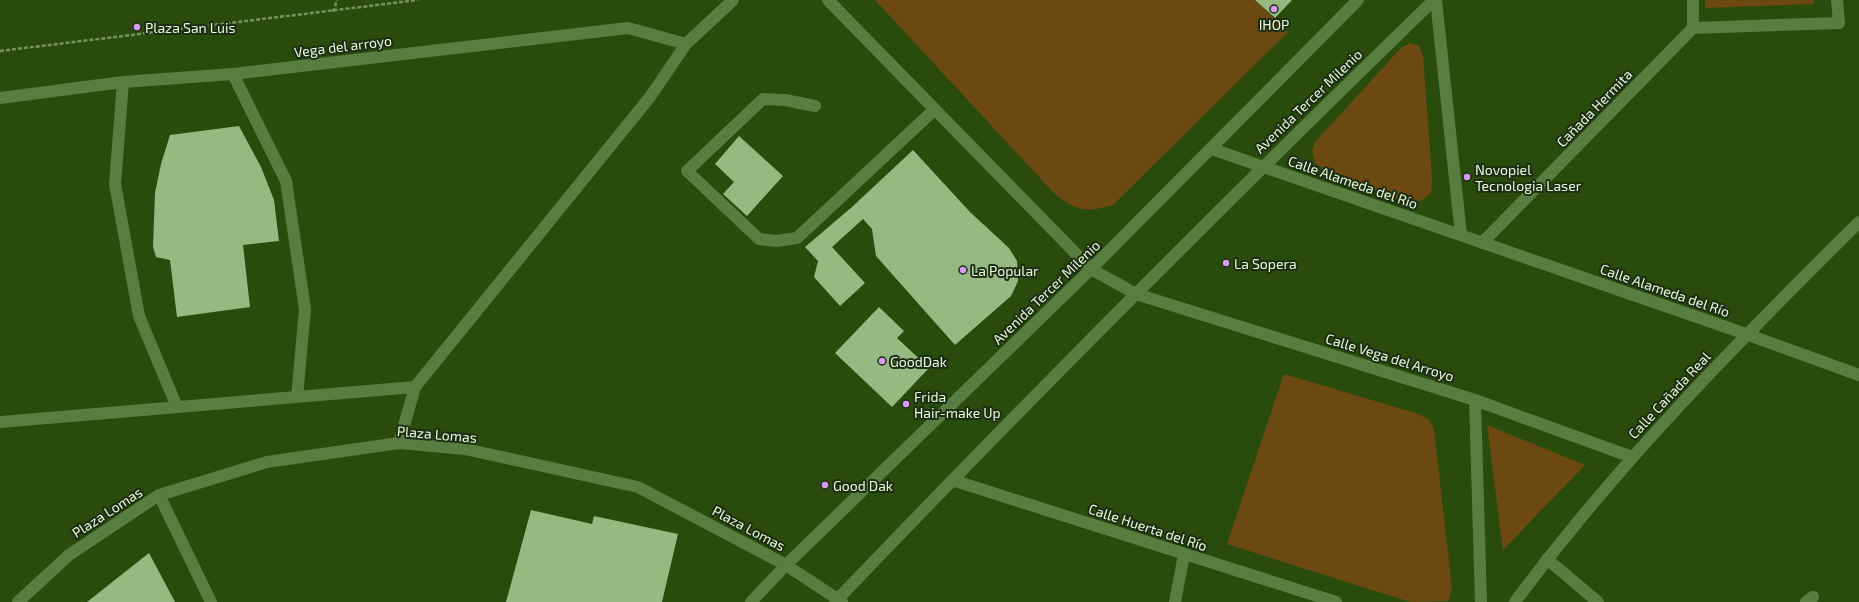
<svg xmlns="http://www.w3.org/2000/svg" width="1859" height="602" viewBox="0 0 1859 602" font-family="'Exo 2',sans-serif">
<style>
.green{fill:#6c4910}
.building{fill:#95b980}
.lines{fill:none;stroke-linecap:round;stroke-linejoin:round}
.path{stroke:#759360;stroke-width:2.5;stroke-dasharray:4 2;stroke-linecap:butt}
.minor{stroke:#577d40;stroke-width:12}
.poi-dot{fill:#d99af7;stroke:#1d2d13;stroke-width:1.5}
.labels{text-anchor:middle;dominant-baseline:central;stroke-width:4;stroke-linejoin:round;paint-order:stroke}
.poi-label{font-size:14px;fill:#e5fbda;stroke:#1d2d13;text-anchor:start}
.street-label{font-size:14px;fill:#e5fbda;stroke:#1d2d13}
</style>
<rect width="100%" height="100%" fill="#294c0d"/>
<!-- green -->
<path class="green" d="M875,0h380l33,32 -175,173c-26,8 -39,6 -60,-13z
M1705,0h109v4l-109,4z
M1410,43l9,3 4,10 9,122 -1,15 -10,8 -15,1 -81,-32 -10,-7 -3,-13 4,-9 85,-93z
M1284,374l135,40 10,6 5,9 18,159 -3,13 -39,1 -183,-58z
M1487,425l98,40 -82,85z"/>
<!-- building -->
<path class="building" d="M1255,0h37l-17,18z
M239,126l22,41 13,33 5,41 -36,4 7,62 -73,10 -7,-57 -14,-3 -3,-10 2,-54 6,-29 9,-29z
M739,136l44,40 -36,40 -24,-22 11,-12 -19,-18z
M913,150l57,62 39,36 8,13 1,20 -7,15 -56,49 -79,-89 -4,-27 -9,-10 -31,28 33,36 -25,23 -26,-29 4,-16 -13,-14 47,-40z
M879,307l25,24 -7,7 32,30 -37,39 -57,-54z
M531,510l61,14 2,-8 84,18 -16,68h-156z
M149,553l26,49h-88z"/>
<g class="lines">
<!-- path -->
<path class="path" d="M333,12l4,-12
M0,51l418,-51"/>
<!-- minor -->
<path class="minor" d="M828,0l263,269 45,25 339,106 157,57
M1436,0l25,235
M1693,0v28l146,-5 -2,-23
M233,74l53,107 19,128 -8,88
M123,82l-8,102 24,132 38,91
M0,98l123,-16 110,-8 395,-46 58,16
M815,106l-30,-6 -22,-1 -76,72 72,68 17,2 21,-3 137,-128
M1212,149l534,185 113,41
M1482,243l211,-215
M1475,400l6,202
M0,422l415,-35
M399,443l16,-56 235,-290 36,-53 47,-44
M952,480l384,122
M159,495l52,107
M1547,559l51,43
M18,602l51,-47 90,-60 108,-33 132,-19 66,6 173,38 148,78 56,37
M751,602l35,-37 305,-296 267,-269
M835,602c196,-205 396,-405 599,-602
M1175,602l9,-47
M1515,602c102,-138 223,-260 344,-380
M1806,602l7,-5"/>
</g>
<!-- markers -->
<g class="poi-dot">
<circle cx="1274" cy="9" r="4"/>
<circle cx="137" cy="27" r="4"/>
<circle cx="1467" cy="177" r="4"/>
<circle cx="1226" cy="263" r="4"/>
<circle cx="963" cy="270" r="4"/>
<circle cx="882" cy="361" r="4"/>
<circle cx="906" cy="404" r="4"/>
<circle cx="825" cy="485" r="4"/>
</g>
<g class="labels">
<!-- poi labels -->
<g class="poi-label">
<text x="1274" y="24" text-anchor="middle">IHOP</text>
<text x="145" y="27">Plaza San Luis</text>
<text x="1475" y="169">Novopiel<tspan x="1475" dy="16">Tecnologia Laser</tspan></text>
<text x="1234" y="263">La Sopera</text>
<text x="971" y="270">La Popular</text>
<text x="890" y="361">GoodDak</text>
<text x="914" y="396">Frida<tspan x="914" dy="16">Hair-make Up</tspan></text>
<text x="833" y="485">Good Dak</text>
</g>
<!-- street labels -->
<g class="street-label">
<text transform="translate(343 46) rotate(-7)">Vega del arroyo</text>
<text transform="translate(1308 101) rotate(-44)">Avenida Tercer Milenio</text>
<text transform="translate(1594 108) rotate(-46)">Cañada Hermita</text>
<text transform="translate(1353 182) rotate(19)">Calle Alameda del Río</text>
<text transform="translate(1665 290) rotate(19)">Calle Alameda del Río</text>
<text transform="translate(1046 292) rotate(-44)">Avenida Tercer Milenio</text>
<text transform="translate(1390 357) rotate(17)">Calle Vega del Arroyo</text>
<text transform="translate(1669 395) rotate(-47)">Calle Cañada Real</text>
<text transform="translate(437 434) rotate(5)">Plaza Lomas</text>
<text transform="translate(107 512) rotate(-33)">Plaza Lomas</text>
<text transform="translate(1148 527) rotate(18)">Calle Huerta del Río</text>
<text transform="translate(749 528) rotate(28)">Plaza Lomas</text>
</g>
</g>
</svg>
